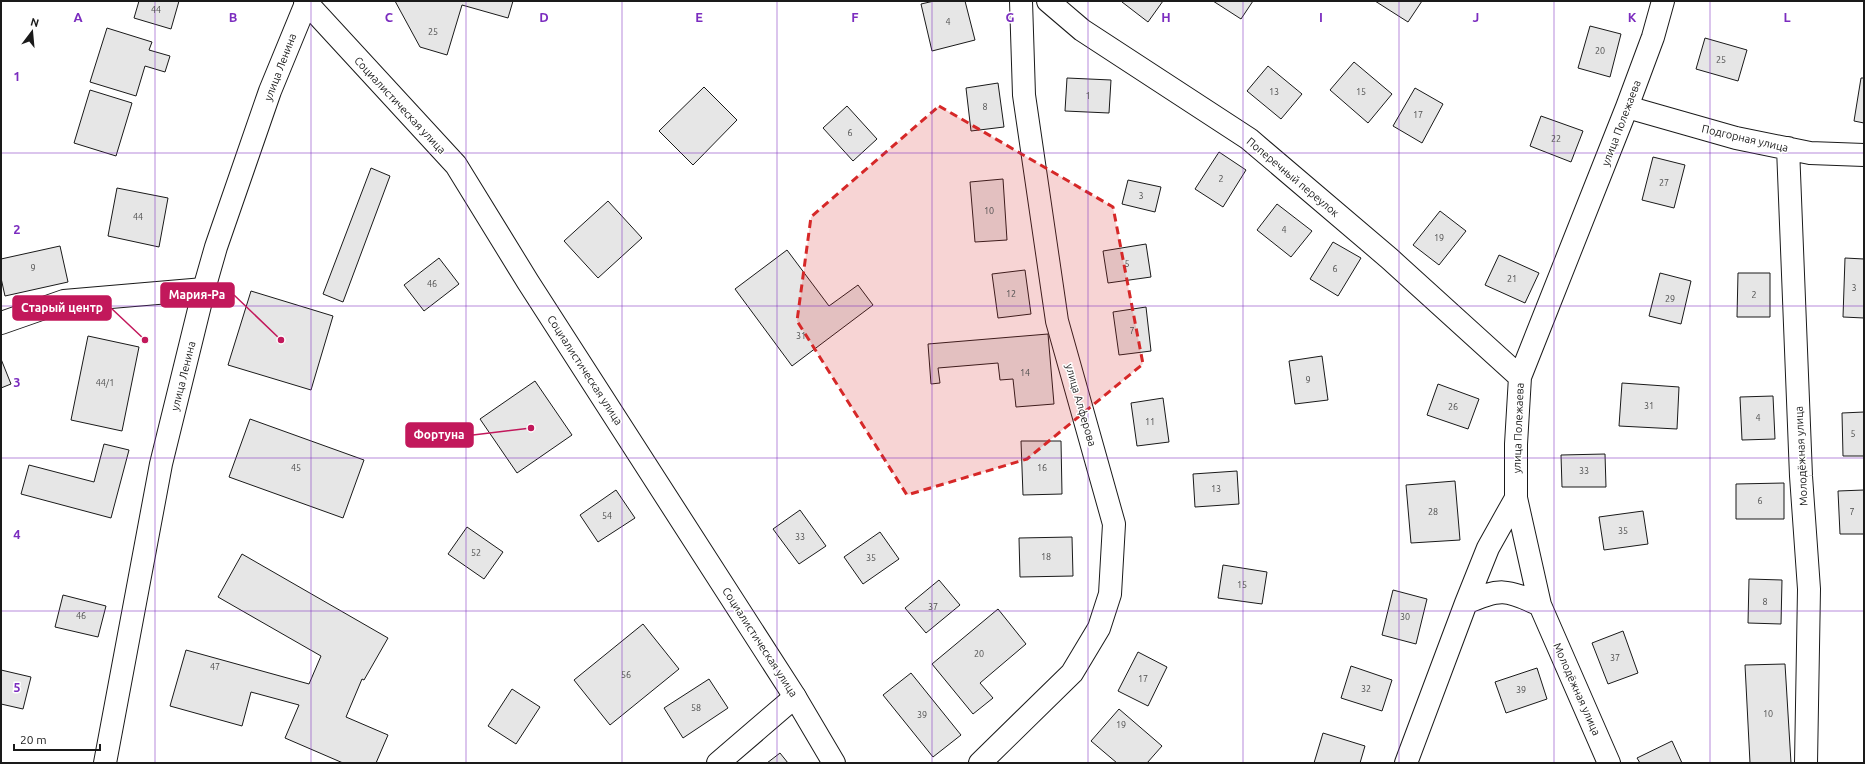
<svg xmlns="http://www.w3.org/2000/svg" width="1865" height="764" viewBox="0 0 1865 764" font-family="Ubuntu,sans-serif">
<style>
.building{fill:#e6e6e6;stroke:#1a1a1a}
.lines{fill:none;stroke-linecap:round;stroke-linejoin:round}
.minor-casing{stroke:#1a1a1a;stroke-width:24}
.tertiary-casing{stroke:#1a1a1a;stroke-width:24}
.primary-casing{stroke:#1a1a1a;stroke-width:24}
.minor{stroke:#fff;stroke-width:22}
.tertiary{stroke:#fff;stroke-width:22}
.primary{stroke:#fff;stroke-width:22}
.marked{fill:#d62828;fill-opacity:0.2;stroke:#d62828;stroke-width:3;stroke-dasharray:8 5;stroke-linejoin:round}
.grid{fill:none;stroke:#7b2cbf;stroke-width:1;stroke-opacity:0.55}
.labels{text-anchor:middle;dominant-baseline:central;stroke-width:3;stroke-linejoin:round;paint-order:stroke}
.number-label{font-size:9px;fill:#4d4d4d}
.street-label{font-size:11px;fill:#1a1a1a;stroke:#fff}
.grid-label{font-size:13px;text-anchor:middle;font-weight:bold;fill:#7b2cbf;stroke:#fff;stroke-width:3;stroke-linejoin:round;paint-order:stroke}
.leader{fill:none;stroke:#c2185b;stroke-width:1.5}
.callout-dot{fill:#c2185b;stroke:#fff;stroke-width:1.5}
.callout{fill:#c2185b;stroke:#c2185b;stroke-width:1.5}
.callout-label{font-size:12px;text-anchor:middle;font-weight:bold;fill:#fff}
</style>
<rect width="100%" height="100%" fill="#fff"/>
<!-- building -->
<path class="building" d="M139,1h40l-8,28 -37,-11z
M395,1h118l-5,17 -46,-13 -15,50 -27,-8z
M934,1h31l10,39 -43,11 -11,-47z
M1122,1h41l-15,21 -26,-20z
M1213,1h40l-12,18z
M1375,1h47l-14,21z
M1590,26l31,8 -11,43 -32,-9z
M107,28l45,14 -3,8 21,6 -5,16 -20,-6 -9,30 -46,-14z
M1705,38l42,12 -9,31 -42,-12z
M1354,62l38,32 -24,29 -38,-33z
M1268,66l34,28 -21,25 -34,-28z
M1067,78l44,2 -2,33 -44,-2z
M1861,78h3v45l-10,-2z
M998,83l6,44 -33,4 -5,-43z
M704,87l33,33 -44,45 -34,-34z
M1415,88l28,16 -21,39 -29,-17z
M90,90l42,13 -16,53 -42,-13z
M847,106l30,33 -24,22 -30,-33z
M1541,116l42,15 -12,31 -41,-16z
M1219,152l27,18 -23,37 -28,-18z
M1653,157l32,8 -11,43 -32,-8z
M371,168l19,8 -47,126 -20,-8z
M1003,179l4,61 -32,2 -5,-60z
M1128,180l33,7 -6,25 -33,-8z
M117,188l51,10 -9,49 -51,-11z
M608,201l34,37 -44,40 -34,-37z
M1277,204l35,27 -21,26 -34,-27z
M1440,211l26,20 -27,34 -26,-20z
M1333,242l28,16 -23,38 -28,-17z
M1146,244l5,33 -43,6 -5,-32z
M60,246l8,36 -63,14 -4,-18v-19z
M787,250l42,56 29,-21 15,20 -81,61 -57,-77z
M1499,255l40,18 -14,30 -40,-18z
M439,258l20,26 -35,27 -20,-26z
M1845,258l19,1v59l-21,-1z
M1025,270l6,44 -33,4 -6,-44z
M1660,273l31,8 -10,43 -32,-8z
M1738,273h32v44h-33z
M251,291l82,25 -22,74 -83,-25z
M1146,307l5,44 -32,4 -6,-43z
M1048,334l6,70 -38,3 -3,-28 -13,1 -2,-17 -60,5 2,15 -9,1 -3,-40z
M88,336l51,11 -17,84 -51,-11z
M1322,356l6,44 -33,4 -6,-43z
M1,359l10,25 -10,4z
M535,381l37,54 -55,38 -37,-54z
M1622,383l57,4 -2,42 -58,-3z
M1438,384l41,15 -11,30 -41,-14z
M1773,396l2,43 -33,1 -2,-43z
M1163,398l6,44 -32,4 -6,-43z
M1864,412v44h-21l-1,-43z
M250,419l114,41 -21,58 -114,-41z
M1021,441h40l1,53 -39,1z
M104,444l25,6 -18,68 -90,-24 8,-29 65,17z
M1605,454l1,33h-44l-1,-32z
M1237,471l2,33 -44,3 -2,-33z
M1455,481l5,59 -49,3 -5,-58z
M1784,483v36h-48v-35z
M616,490l19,28 -37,24 -18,-27z
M1864,490v44h-24l-2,-43z
M800,510l26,36 -27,18 -26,-35z
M1643,511l5,33 -44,6 -5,-33z
M467,527l36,25 -19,27 -36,-25z
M880,532l19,27 -36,25 -19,-27z
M1072,537l1,39 -53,1 -1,-39z
M242,554l146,84 -24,42 -2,-1 -16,38 42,18 -12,28h-33l-58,-25 14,-33 -48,-13 -9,34 -72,-20 16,-56 123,34 12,-28 -103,-59z
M1223,565l44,7 -5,32 -44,-6z
M1749,579l33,1 -1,44 -33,-1z
M939,580l21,25 -34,28 -21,-25z
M1393,590l34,9 -11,45 -34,-9z
M63,595l43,11 -8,31 -43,-10z
M998,609l28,35 -46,39 13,15 -20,16 -41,-50z
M643,624l36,45 -69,56 -36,-45z
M1623,631l15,42 -30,11 -16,-41z
M1138,652l29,15 -19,39 -30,-15z
M1785,664l6,99h-41l-5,-98z
M1351,666l41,14 -10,31 -41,-13z
M1537,668l10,31 -41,14 -11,-31z
M1,670l30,7 -8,32 -22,-5z
M911,673l50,62 -28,22 -50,-62z
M709,679l19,29 -45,30 -19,-30z
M512,689l28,18 -24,37 -28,-18z
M1119,709l43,37 -15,17h-30l-26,-22z
M1323,733l42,13 -5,17h-46z
M1672,741l10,22h-42l-3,-5z
M780,753l8,10h-21z"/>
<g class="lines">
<!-- minor casing -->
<g class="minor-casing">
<path id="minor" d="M1048,1l34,29 167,109 141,120 130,118
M1627,107l109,31 74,15 54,2
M1788,148l13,328 8,113 -3,174
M1,323l63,-22 140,-12
M1516,498l24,107 69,158
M1466,603c34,-15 40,-14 74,2
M718,763l77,-66
M980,763l92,-90 27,-45 11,-34 4,-70 -57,-203 -33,-226 -3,-94
M1406,763l60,-160 22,-55 28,-50v-54l4,-67 107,-270 26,-70 10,-36"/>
</g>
<!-- tertiary casing -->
<g class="tertiary-casing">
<path id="tertiary" d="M105,763l56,-299 43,-175 12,-42 54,-156 37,-90"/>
</g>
<!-- primary casing -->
<g class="primary-casing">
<path id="primary" d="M305,1l151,164 72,117 267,415 39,66"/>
</g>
<!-- minor -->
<use href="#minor" class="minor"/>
<!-- tertiary -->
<use href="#tertiary" class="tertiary"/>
<!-- primary -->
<use href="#primary" class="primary"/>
</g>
<!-- marked area -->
<path class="marked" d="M939,106l174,101 30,157 -116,95 -120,36 -110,-174 14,-104z"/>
<!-- grid -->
<path class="grid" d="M155,1v762M311,1v762M466,1v762M622,1v762M777,1v762M932,1v762M1088,1v762M1243,1v762M1399,1v762M1554,1v762M1710,1v762M1,153h1863M1,306h1863M1,458h1863M1,611h1863"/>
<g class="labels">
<!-- number labels -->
<g class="number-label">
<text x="156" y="10">44</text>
<text x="948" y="22">4</text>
<text x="433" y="32">25</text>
<text x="1600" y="51">20</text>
<text x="1721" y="60">25</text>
<text x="1274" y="92">13</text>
<text x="1361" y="92">15</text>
<text x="1088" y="96">1</text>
<text x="985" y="107">8</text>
<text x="1418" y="115">17</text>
<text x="850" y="133">6</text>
<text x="1556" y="139">22</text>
<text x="1221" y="179">2</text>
<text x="1664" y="183">27</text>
<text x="1141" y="196">3</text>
<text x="989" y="211">10</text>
<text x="138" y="217">44</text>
<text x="1284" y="230">4</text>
<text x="1439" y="238">19</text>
<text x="1127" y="264">5</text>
<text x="33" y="268">9</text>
<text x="1335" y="269">6</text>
<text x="1512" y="279">21</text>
<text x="432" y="284">46</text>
<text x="1854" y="288">3</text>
<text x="1011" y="294">12</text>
<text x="1754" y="295">2</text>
<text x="1670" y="299">29</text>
<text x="1132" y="331">7</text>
<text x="801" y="336">31</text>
<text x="1025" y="373">14</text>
<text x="1308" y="380">9</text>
<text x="105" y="383">44/1</text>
<text x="1649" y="406">31</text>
<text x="1453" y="407">26</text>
<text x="1758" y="418">4</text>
<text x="1150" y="422">11</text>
<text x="1853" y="434">5</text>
<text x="296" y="468">45</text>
<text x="1042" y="468">16</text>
<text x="1584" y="471">33</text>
<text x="1216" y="489">13</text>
<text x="1760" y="501">6</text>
<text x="1433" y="512">28</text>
<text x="1852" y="512">7</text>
<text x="607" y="516">54</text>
<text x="1623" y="531">35</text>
<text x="800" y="537">33</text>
<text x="476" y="553">52</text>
<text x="1046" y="557">18</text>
<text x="871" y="558">35</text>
<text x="1242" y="585">15</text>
<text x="1765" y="602">8</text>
<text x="933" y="607">37</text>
<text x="81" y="616">46</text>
<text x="1405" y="617">30</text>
<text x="979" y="654">20</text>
<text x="1615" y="658">37</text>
<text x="215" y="667">47</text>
<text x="626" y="675">56</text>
<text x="1143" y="679">17</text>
<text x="1366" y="689">32</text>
<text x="1521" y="690">39</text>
<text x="696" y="708">58</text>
<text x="1768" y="714">10</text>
<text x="922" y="715">39</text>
<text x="1121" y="725">19</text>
</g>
<!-- street labels -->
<g class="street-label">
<text transform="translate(280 67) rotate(-69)">улица Ленина</text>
<text transform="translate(400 105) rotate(47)">Социалистическая улица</text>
<text transform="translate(1621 123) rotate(-69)">улица Полежаева</text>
<text transform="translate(1745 138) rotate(13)">Подгорная улица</text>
<text transform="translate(1293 177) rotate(40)">Поперечный переулок</text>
<text transform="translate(585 370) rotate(57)">Социалистическая улица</text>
<text transform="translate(183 376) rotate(-76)">улица Ленина</text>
<text transform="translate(1081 405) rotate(74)">улица Алферова</text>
<text transform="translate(1518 428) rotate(-88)">улица Полежаева</text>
<text transform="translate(1801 456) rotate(-93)">Молодёжная улица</text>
<text transform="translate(760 642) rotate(57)">Социалистическая улица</text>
<text transform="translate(1577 689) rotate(66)">Молодёжная улица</text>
</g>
</g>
<g class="grid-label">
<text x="78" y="22">A</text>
<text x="233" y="22">B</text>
<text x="389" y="22">C</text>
<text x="544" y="22">D</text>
<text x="699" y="22">E</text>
<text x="855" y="22">F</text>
<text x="1010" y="22">G</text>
<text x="1166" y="22">H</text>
<text x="1321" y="22">I</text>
<text x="1476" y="22">J</text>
<text x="1632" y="22">K</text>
<text x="1787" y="22">L</text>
<text x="17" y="81">1</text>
<text x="17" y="234">2</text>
<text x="17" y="387">3</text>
<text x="17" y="539">4</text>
<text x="17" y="692">5</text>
</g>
<!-- callouts -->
<path class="leader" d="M281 340L234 295M145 340L111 308M531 428L473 435"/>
<g class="callout-dot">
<circle cx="281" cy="340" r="4"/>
<circle cx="145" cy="340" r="4"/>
<circle cx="531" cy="428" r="4"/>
</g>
<g class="callout">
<rect x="161" y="283" width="73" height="24" rx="4"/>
<rect x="13" y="296" width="98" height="24" rx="4"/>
<rect x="406" y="423" width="67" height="24" rx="4"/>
</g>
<g class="callout-label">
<text x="197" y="299">Мария-Ра</text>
<text x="62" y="312">Старый центр</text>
<text x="439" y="439">Фортуна</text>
</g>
<!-- border -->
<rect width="1865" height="764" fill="none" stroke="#1a1a1a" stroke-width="4"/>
<!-- north arrow -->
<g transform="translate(32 32) rotate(16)" stroke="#ffffff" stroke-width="3" paint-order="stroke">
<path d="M0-3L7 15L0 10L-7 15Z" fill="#1a1a1a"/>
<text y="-6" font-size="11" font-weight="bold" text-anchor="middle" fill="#1a1a1a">N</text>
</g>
<!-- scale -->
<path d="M14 744v6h86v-6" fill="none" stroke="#1a1a1a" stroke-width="2"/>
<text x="20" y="744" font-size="12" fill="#1a1a1a" stroke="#ffffff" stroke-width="3" paint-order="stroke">20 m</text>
</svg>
